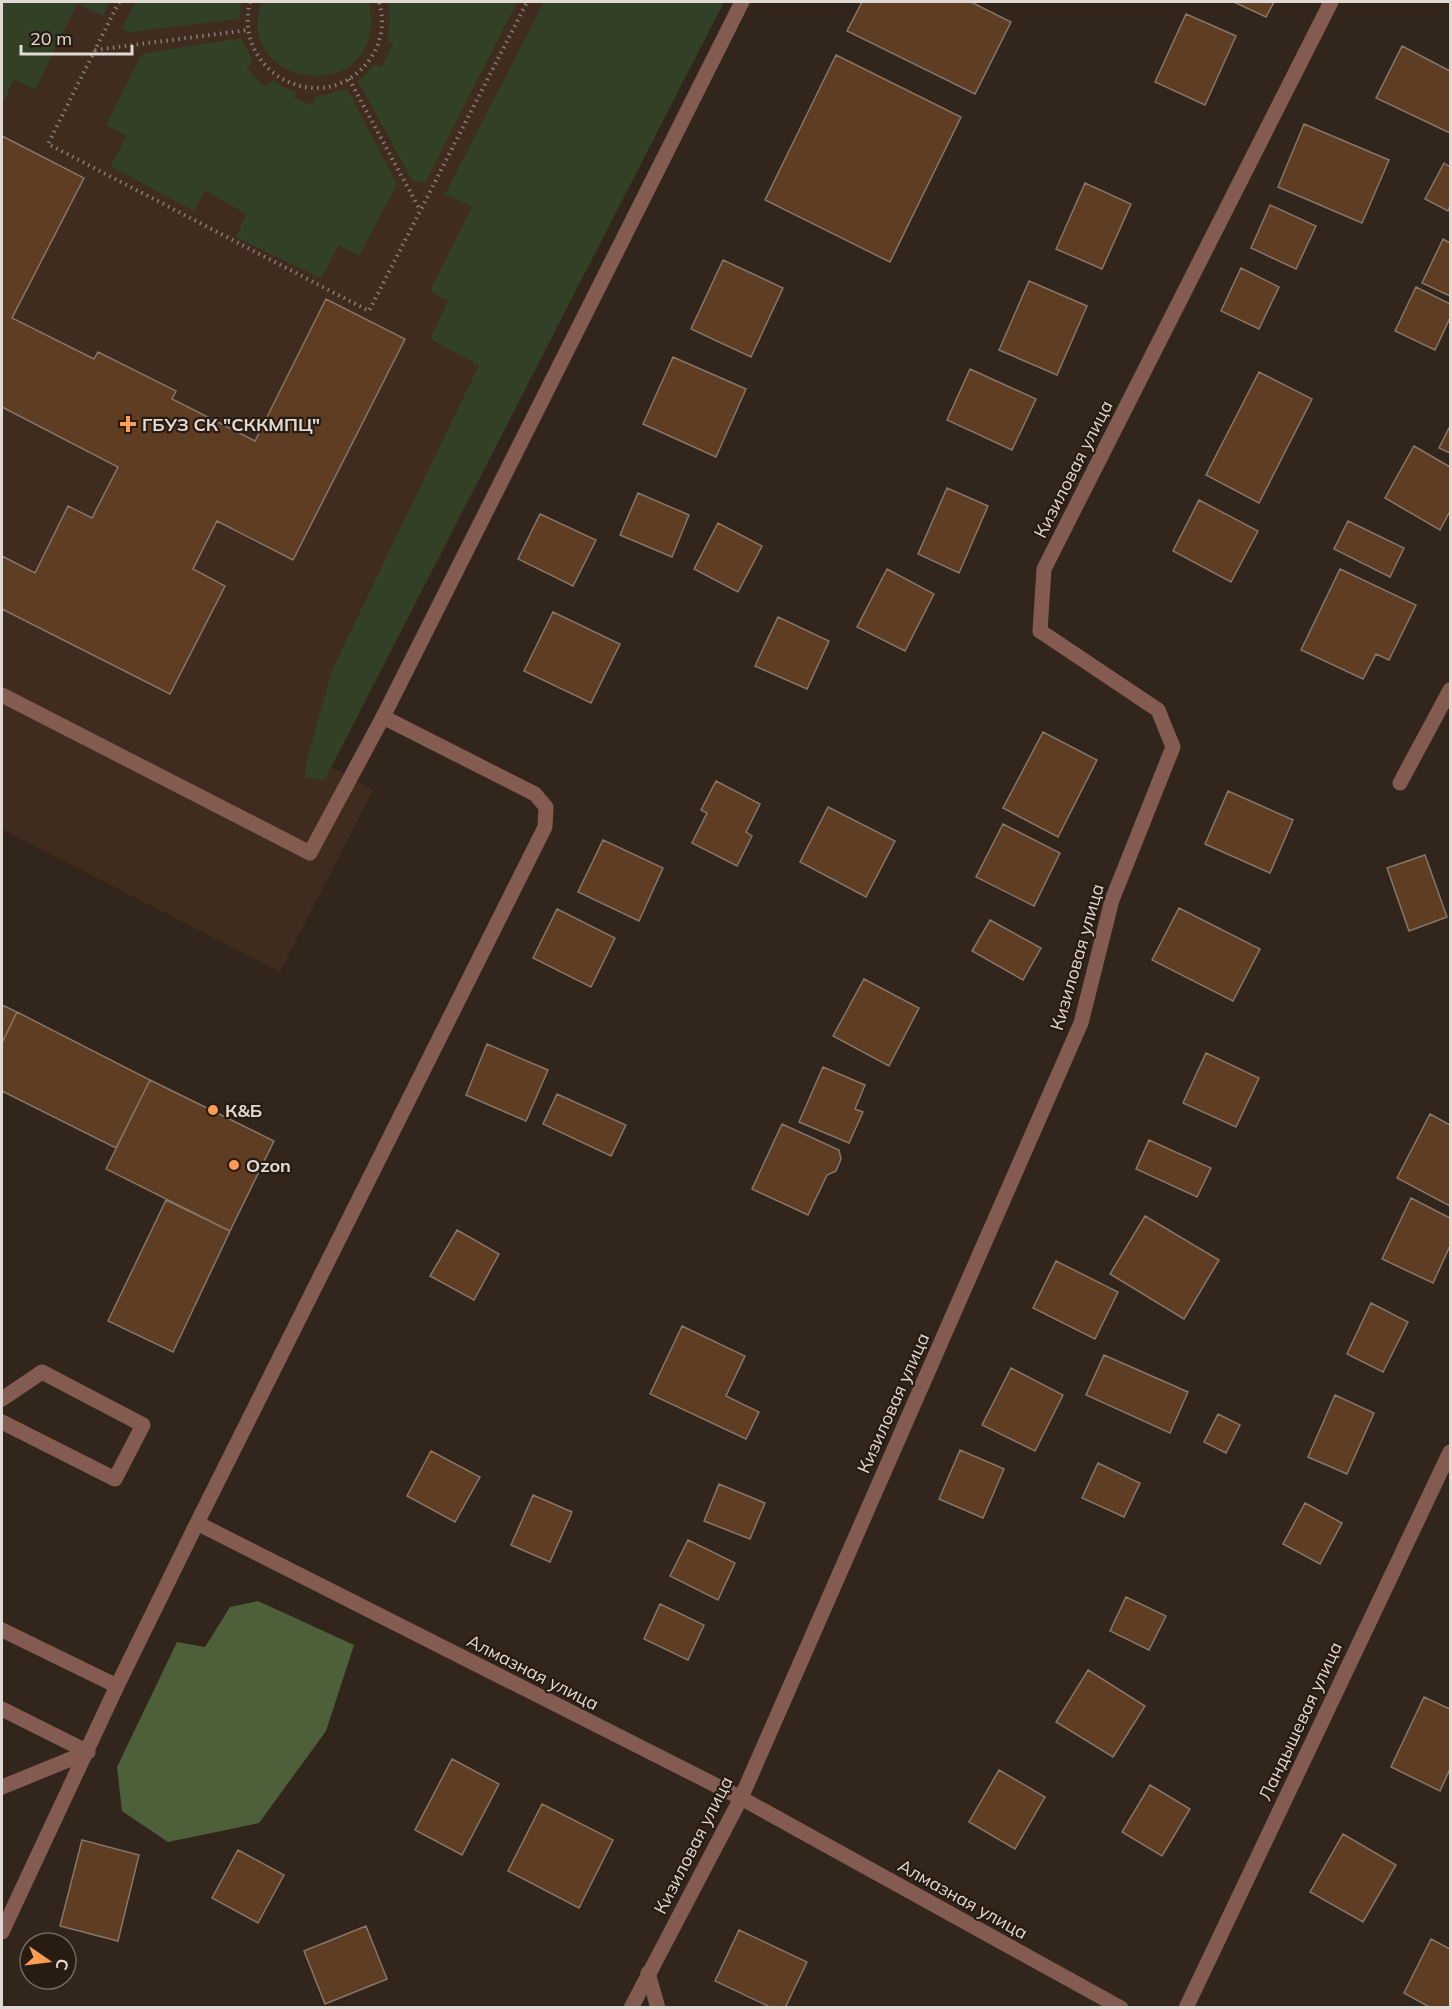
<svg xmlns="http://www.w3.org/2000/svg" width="1452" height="2009" viewBox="0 0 1452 2009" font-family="Mulish,sans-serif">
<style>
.built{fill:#3f2c1f}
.green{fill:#324025}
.forest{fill:#4d603a}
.building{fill:#5f3d22;stroke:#85766a;stroke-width:1.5}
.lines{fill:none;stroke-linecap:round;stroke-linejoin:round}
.path{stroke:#887d76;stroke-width:4;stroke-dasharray:1.5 4.5;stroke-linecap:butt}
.service{stroke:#835b51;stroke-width:15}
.minor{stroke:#835b51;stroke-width:15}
.poi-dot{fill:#fc9d53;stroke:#281b12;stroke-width:2}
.labels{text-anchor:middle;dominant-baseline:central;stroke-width:4.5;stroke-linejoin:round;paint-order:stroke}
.poi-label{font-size:18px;font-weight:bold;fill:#e1d9d3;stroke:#281b12;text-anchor:start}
.street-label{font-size:18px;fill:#e1d9d3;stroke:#281b12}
</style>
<rect width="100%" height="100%" fill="#32251c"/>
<!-- built -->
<path class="built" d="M2,2h722l-392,765 41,23 -93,182 -278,-143z"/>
<!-- green -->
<path class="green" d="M2,2h108l-7,14 -26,-12 -42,86 -21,-11 -12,27z
M135,2h107l-3,17 -110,13 -7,-4z
M262,2h107c21,109 -140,87 -107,0z
M387,2h130l-92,181 -13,-3 -54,-99 17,-16 6,2 12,-23 -5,-3 2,-26z
M544,2h180l-393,765 -7,13 -19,-2v-11l27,-97 147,-305 -49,-26 18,-38 -18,-10 42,-84 -27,-13z
M241,38l12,23 -6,7 17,19 10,-7 10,8 12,3 -2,7 18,7 4,-8 31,-8 50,95 -38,72 -20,-11 -18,33 -85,-41 10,-23 -41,-24 -11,21 -84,-45 17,-30 -21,-11 36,-71z"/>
<!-- forest -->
<path class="forest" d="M258,1601l96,44 -28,86 -67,92 -91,19 -46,-31 -5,-44 60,-125 28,5 25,-40z"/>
<!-- building -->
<path class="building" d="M862,2h109l40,20 -36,72 -128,-63z
M1234,2h40l-8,15z
M1186,14l50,22 -31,69 -50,-23z
M1402,46l48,25v62l-74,-35z
M836,55l125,62 -71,145 -125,-62z
M1304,124l85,36 -27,63 -84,-36z
M2,136l82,42 -72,140 82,41 4,-7 78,39 -4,8 83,42 71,-142 79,40 -112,221 -76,-39 -24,48 32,17 -55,108 -168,-85v-53l33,17 33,-67 24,12 26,-51 -116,-60z
M1444,163l6,4v39l-2,5 -23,-12z
M1085,183l46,21 -29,65 -46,-20z
M1270,205l46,21 -20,43 -45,-21z
M1443,239l7,4v53l-28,-13z
M723,260l60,28 -32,69 -60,-28z
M1241,268l38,19 -20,42 -38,-18z
M1029,281l58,25 -30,69 -58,-25z
M1416,287l34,17v14l-15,32 -40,-19z
M673,357l73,32 -30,68 -73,-33z
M970,369l66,30 -24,51 -65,-30z
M1259,372l53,27 -53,104 -53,-28z
M1449,428l1,1v24l-11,-5z
M1414,446l36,21v44l-10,19 -55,-32z
M947,488l41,18 -29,67 -41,-19z
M638,493l51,22 -17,42 -52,-22z
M1199,500l59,31 -27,51 -58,-31z
M540,514l56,26 -23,46 -55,-27z
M1348,521l56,27 -14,29 -56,-28z
M718,523l44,23 -24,46 -44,-23z
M887,569l47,25 -29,57 -48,-24z
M1340,569l76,36 -27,55 -13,-6 -13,25 -62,-29z
M553,612l67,32 -29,59 -67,-32z
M778,617l51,24 -22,48 -52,-23z
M1043,732l54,28 -39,77 -55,-29z
M716,781l44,23 -14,28 6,4 -15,30 -45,-23 15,-30 -6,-3z
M1228,791l65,29 -23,53 -65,-29z
M828,807l67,34 -29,56 -66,-35z
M1003,824l57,29 -26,53 -58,-29z
M603,840l60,28 -24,53 -61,-29z
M1425,855l22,62 -38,14 -22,-63z
M1179,908l81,41 -27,52 -81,-41z
M557,909l58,29 -24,49 -58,-29z
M990,920l51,28 -18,32 -51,-29z
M864,979l55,29 -30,58 -56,-30z
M2,1005l15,7 -15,31z
M17,1012l133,68 -34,68 -114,-57v-48z
M487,1044l61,26 -22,51 -60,-26z
M1206,1053l53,25 -23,49 -53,-24z
M823,1067l42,18 -10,24 8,3 -14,31 -50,-21z
M150,1080l124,61 -44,90 -124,-62z
M557,1094l69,31 -15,31 -68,-32z
M1430,1114l20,11v81l-53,-28z
M782,1124l57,26 2,9 -5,12 -9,4 -19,40 -56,-26z
M1149,1140l62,28 -14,29 -61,-28z
M1411,1198l39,20v28l-17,37 -51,-24z
M166,1200l64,31 -57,121 -65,-31z
M1145,1216l74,44 -35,59 -74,-45z
M457,1230l42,24 -25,46 -44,-24z
M1056,1261l62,31 -23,47 -62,-31z
M1371,1303l37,19 -25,50 -36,-18z
M682,1326l63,30 -19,40 33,16 -13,27 -96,-45z
M1104,1355l84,37 -18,41 -84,-38z
M1011,1368l52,27 -28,56 -53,-26z
M1335,1395l39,18 -27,61 -39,-17z
M1218,1414l22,11 -14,28 -22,-11z
M960,1450l44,19 -21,49 -44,-19z
M431,1451l49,26 -25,45 -48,-26z
M1098,1463l42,20 -16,34 -42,-19z
M719,1484l46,19 -15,36 -46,-18z
M533,1495l39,17 -22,50 -39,-17z
M1305,1503l37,20 -22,41 -37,-20z
M688,1540l47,23 -17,37 -48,-24z
M1126,1597l40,19 -17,34 -39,-19z
M660,1604l44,21 -16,35 -44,-21z
M1088,1670l57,36 -32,51 -57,-35z
M1424,1697l26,12v60l-10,22 -49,-24z
M452,1759l47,25 -37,71 -47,-25z
M999,1770l46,27 -30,52 -46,-27z
M1150,1785l40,24 -28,47 -40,-24z
M542,1804l71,36 -34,68 -71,-37z
M1343,1834l53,31 -33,57 -53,-30z
M82,1840l57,15 -21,86 -58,-15z
M238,1850l46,25 -26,48 -46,-25z
M366,1926l21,53 -62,25 -21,-53z
M739,1930l68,32 -22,46h-13l-57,-27z
M1431,1939l19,10v59h-19l-27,-15z"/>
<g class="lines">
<!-- path -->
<path class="path" d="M119,2l-71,142 321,167 158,-309
M250,2c-18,73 76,119 120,57 12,-17 15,-38 9,-57
M95,50l153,-20
M349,79l71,131"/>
<!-- service -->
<path class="service" d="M2,695l308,158 73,-136
M2,1399l40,-27 101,53 -28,54 -113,-57
M2,1709l86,43
M2,1787l86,-35
M2,1932l115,-246
M648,1973l10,35"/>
<!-- minor -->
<path class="minor" d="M1400,783l50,-93
M197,1523l348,-696 1,-20 -11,-13 -152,-77 359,-715
M2,1630l115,56 80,-163 544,275 380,210
M631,2008l110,-210 340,-775 31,-123 61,-153 -15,-37 -118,-79 4,-62 287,-567
M1186,2008l264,-556"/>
</g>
<!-- markers -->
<g class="poi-dot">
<path d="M125 415h6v6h6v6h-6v6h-6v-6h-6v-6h6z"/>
<circle cx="213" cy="1110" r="6"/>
<circle cx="234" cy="1165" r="6"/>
</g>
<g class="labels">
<!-- poi labels -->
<g class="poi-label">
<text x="142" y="424">ГБУЗ СК "СККМПЦ"</text>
<text x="225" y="1110">К&amp;Б</text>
<text x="246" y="1165">Ozon</text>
</g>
<!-- street labels -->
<g class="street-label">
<text transform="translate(1073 469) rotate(-63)">Кизиловая улица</text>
<text transform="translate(1077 957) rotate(-74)">Кизиловая улица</text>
<text transform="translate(893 1403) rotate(-66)">Кизиловая улица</text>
<text transform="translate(533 1672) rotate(27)">Алмазная улица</text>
<text transform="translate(1300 1721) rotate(-65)">Ландышевая улица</text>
<text transform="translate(693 1845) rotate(-63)">Кизиловая улица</text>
<text transform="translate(963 1899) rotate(29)">Алмазная улица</text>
</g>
</g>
<!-- border -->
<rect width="1452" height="2009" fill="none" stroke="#e1d9d3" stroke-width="6"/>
<!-- north arrow -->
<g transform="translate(48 1961) rotate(104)"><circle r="28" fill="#281b12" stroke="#72675f" stroke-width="1.5"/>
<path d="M0-4.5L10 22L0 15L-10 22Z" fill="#fc9d53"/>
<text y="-9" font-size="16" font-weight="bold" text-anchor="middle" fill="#e1d9d3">С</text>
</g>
<!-- scale -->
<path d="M21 45v9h111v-9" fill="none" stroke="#e1d9d3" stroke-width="3"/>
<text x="30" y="45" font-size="18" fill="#e1d9d3" stroke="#281b12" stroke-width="4.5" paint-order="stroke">20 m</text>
</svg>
